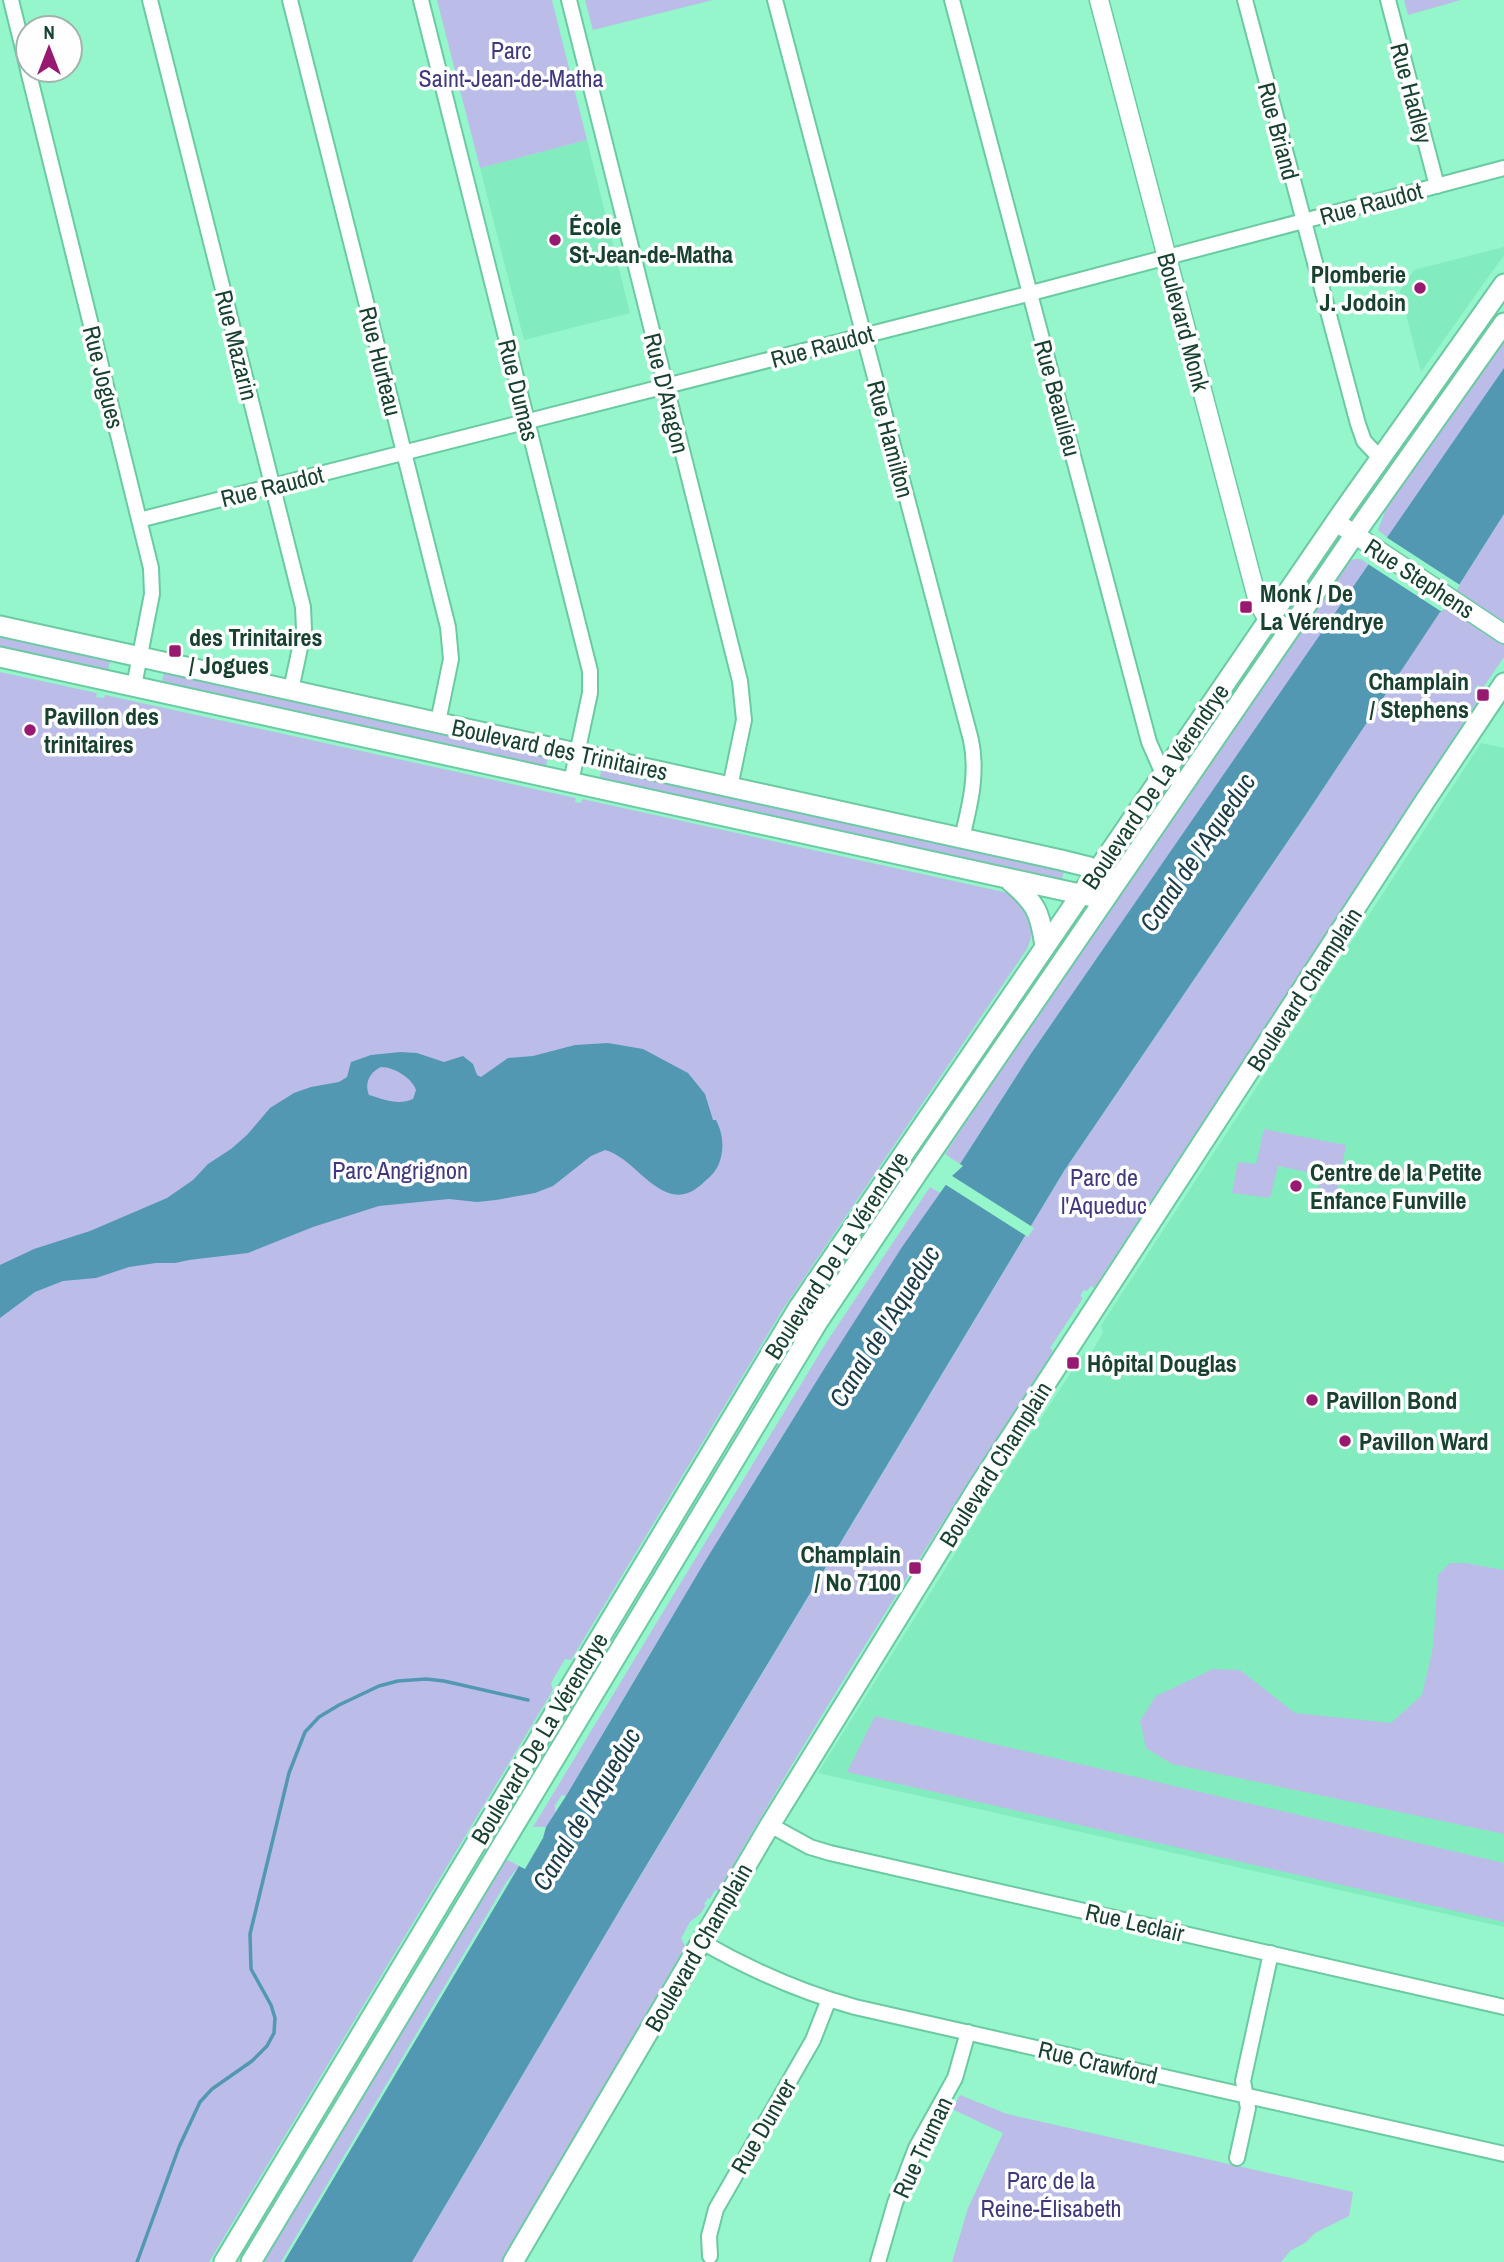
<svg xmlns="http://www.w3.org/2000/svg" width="1504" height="2262" viewBox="0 0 1504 2262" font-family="'Archivo Narrow',sans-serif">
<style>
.built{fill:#82ecbf}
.green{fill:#bcbce9}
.water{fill:#5298b2;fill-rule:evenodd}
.pier{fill:#95f5cb}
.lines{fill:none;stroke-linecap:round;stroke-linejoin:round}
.stream{stroke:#5298b2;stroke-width:3.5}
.minor-casing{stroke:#6bcaa2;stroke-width:18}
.tertiary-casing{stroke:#6bcaa2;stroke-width:21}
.secondary-casing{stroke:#6bcaa2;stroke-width:23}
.minor{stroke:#fff;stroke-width:14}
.tertiary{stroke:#fff;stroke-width:18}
.secondary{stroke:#fff;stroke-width:19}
.poi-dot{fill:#981970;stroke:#fefefe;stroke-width:2.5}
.labels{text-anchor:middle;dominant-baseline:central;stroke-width:7;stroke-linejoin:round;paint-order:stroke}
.park-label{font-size:24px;fill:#40397d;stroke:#fefefe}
.street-label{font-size:24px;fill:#184130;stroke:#fefefe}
.poi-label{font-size:24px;font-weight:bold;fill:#184130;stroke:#fefefe;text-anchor:start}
.water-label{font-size:26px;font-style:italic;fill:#1a3c48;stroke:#fefefe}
</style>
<rect width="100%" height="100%" fill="#95f5cb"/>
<!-- built -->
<path class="built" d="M587,140l43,173 -106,27 -44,-172z
M1504,247v8l-83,117 -21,-81 14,-21z
M1481,743l23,5v1179l-686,-154 184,-295 81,-124 10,-4 10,-18 -2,-6 3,-5z"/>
<!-- green -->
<path class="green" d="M437,0h115l35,140 -107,28z
M585,0h128l-120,30z
M1404,0h57l-53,15z
M1504,342v26l-116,170 -10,-8 8,-21z
M1504,514v143l-21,31 -5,-3 -4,5 5,4 -4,6 2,2 -383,586 -3,-2 -4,5 -3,-1 -4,6 3,2 -33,50 3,3c-115,177 -230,356 -335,540l-3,-1 -5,9 -2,-1 -4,6 2,1c-6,11 -8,10 -16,17 -3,4 -6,12 -9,16l4,8 -9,16 -175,300h-89l200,-339 452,-752 243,-358 133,-202 2,1z
M1356,559h5l8,6 -339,490 -70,109 -15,-10 52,-78 354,-516z
M0,633l111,25 -4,15 -107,-23z
M165,668l384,86 -4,16 -384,-84z
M0,672l97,21 -1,4 8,1 1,-3 471,103 -1,4 6,1 1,-4 422,93c23,9 34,34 23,57l-244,360 -212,351 -6,-1 -14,24 2,7 -344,572h-209z
M602,766l463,101 -4,16 -462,-101z
M1264,1129l82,16 -12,63 -20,-4 8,-29 -44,-9 -8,32 -38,-5 6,-31 18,2z
M930,1187l10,6c-133,196 -254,399 -374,603l-4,-1 -7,10v8l-9,14h-13l293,-484z
M1450,1563h15l39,7v264l-332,-70 -26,-16 -6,-27 16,-25 57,-27 27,1 55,43 96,10 31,-28 11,-48 5,-72z
M875,1716l629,147v59l-657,-150z
M506,1859l13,7 -12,15 -226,381h-17z
M960,2095l47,19 346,78 -4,24 -34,17 -10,10 -15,8 -9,11h-329l16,-54 35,-75 -51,-24z"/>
<!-- water -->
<path class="water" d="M1504,368v146l-62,98h-2l-133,201 -243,358 -430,715 -222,376h-128l235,-396 6,3 18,-31 3,-11 20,-31 138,-233 120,-194 78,-122 50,-71 11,-10 -3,-2 70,-109z
M608,1043l35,6 45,24 17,21 8,26h3c6,11 8,25 5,37 -3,13 -9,18 -18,26 -39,37 -65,-25 -98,-33l-14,6 -38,30 -18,7 -39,7 -19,2 -28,-3 -70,7 -66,21 -65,26 -59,7 -14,3h-19l-27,4 -33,11 -33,3 -28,11 -35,26v-53l34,-16 56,-18 77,-33 26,-18 15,-16 23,-15 16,-14 23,-27 24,-15 17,-6 28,-5 8,-5 4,-15 20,-7 29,-3 17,1 27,9 19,-6 10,8 4,11 4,2 27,-19 25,-2 42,-11zM381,1067c13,0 31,11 35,23l-3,9c-15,7 -30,0 -44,-4 -5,-12 1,-23 12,-28z"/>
<!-- pier -->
<path class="pier" d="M1386,537l74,48 -18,27 -74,-48z
M949,1174l85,54 -6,9 -85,-54z"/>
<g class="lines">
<!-- stream -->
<path class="stream" d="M137,2262l42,-115 21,-45 12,-13 40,-28 15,-15 7,-13 1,-15 -4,-13 -20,-36 -1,-35 39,-161 16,-41 14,-15 20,-12 40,-19 19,-5 28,-2 18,2 84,19"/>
<!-- minor casing -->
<g class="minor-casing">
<path id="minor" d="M11,0l17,69
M150,0l153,607 1,22 -13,61
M290,0l158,627 3,32 -13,63
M421,0l169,671v22l-19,89
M569,0l171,681 4,39 -14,67
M775,0l196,740c7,34 -1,65 -9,98
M952,0l197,742 11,25 23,17
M1245,0l113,424 6,17 16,17
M1388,0l49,186
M28,70l123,498 1,26 -18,92
M139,520l881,-224 484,-128
M770,1825l40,22 20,6 674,154
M702,1942c49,28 98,50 153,65l649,147
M1237,2158l11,-50 -5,-27 28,-128
M710,2256l-1,-20 7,-27 97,-169 16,-41
M878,2262l17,-59 21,-55 39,-70 13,-46"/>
</g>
<!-- tertiary casing -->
<g class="tertiary-casing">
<path id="tertiary" d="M1099,0l159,602 6,11 25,18
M1336,522l168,112"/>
</g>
<!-- secondary casing -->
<g class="secondary-casing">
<path id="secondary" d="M0,626l1061,234 28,7 19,9
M0,657l1093,240
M1010,881c26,22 30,31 35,65
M224,2262l575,-955 542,-793 163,-230
M251,2262l566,-939 99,-148 446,-651 142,-201
M513,2262l257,-437 209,-339 446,-685 79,-118"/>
</g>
<!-- minor -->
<use href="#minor" class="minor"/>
<!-- tertiary -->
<use href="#tertiary" class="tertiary"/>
<!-- secondary -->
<use href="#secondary" class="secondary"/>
</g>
<!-- markers -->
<g class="poi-dot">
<circle cx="555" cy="240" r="7"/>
<circle cx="1420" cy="288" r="7"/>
<rect x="1239" y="600" width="14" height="14" rx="3.5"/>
<rect x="168" y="644" width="14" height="14" rx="3.5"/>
<rect x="1476" y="688" width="14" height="14" rx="3.5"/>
<circle cx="30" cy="730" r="7"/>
<circle cx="1296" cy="1186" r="7"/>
<rect x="1066" y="1356" width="14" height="14" rx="3.5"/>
<circle cx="1312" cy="1400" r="7"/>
<circle cx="1345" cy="1441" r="7"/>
<rect x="908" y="1561" width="14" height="14" rx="3.5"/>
</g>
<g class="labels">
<!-- park labels -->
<g class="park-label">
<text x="511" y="50">Parc<tspan x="511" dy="28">Saint-Jean-de-Matha</tspan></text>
<text x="400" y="1170">Parc Angrignon</text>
<text x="1104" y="1177">Parc de<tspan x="1104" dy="28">l'Aqueduc</tspan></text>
<text x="1051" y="2180">Parc de la<tspan x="1051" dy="28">Reine-Élisabeth</tspan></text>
</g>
<!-- street labels -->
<g class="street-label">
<text transform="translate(1412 93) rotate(75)">Rue Hadley</text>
<text transform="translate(1279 131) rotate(75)">Rue Briand</text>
<text transform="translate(1371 203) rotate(-15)">Rue Raudot</text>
<text transform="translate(1184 322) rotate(75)">Boulevard Monk</text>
<text transform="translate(237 345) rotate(76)">Rue Mazarin</text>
<text transform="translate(822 346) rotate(-15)">Rue Raudot</text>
<text transform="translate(381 361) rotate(76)">Rue Hurteau</text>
<text transform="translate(104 377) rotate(76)">Rue Jogues</text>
<text transform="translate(519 390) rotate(76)">Rue Dumas</text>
<text transform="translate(667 393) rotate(76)">Rue D'Aragon</text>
<text transform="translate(1058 398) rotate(75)">Rue Beaulieu</text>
<text transform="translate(891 439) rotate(75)">Rue Hamilton</text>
<text transform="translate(272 486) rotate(-14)">Rue Raudot</text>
<text transform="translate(1420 578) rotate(33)">Rue Stephens</text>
<text transform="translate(560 749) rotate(12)">Boulevard des Trinitaires</text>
<text transform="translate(1155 786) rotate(-56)">Boulevard De La Vérendrye</text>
<text transform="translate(1304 989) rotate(-57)">Boulevard Champlain</text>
<text transform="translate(836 1255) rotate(-57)">Boulevard De La Vérendrye</text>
<text transform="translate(995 1464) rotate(-58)">Boulevard Champlain</text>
<text transform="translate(539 1738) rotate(-59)">Boulevard De La Vérendrye</text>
<text transform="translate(1135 1922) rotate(13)">Rue Leclair</text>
<text transform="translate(698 1947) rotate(-60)">Boulevard Champlain</text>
<text transform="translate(1098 2062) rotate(13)">Rue Crawford</text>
<text transform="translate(763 2126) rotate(-60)">Rue Dunver</text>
<text transform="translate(922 2147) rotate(-65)">Rue Truman</text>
</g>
<!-- poi labels -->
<g class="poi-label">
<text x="569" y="226">École<tspan x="569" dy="28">St-Jean-de-Matha</tspan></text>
<text x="1406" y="274" text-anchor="end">Plomberie<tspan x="1406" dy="28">J. Jodoin</tspan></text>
<text x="1260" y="593">Monk / De<tspan x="1260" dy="28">La Vérendrye</tspan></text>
<text x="189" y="637">des Trinitaires<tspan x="189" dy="28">/ Jogues</tspan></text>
<text x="1469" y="681" text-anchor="end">Champlain<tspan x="1469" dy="28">/ Stephens</tspan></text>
<text x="44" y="716">Pavillon des<tspan x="44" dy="28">trinitaires</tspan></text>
<text x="1310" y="1172">Centre de la Petite<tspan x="1310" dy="28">Enfance Funville</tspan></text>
<text x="1087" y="1363">Hôpital Douglas</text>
<text x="1326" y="1400">Pavillon Bond</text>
<text x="1359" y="1441">Pavillon Ward</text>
<text x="901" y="1554" text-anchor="end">Champlain<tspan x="901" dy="28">/ No 7100</tspan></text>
</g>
<!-- water labels -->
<g class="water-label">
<text transform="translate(1197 852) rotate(-56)">Canal de l'Aqueduc</text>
<text transform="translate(884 1326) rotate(-58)">Canal de l'Aqueduc</text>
<text transform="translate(586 1809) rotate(-59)">Canal de l'Aqueduc</text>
</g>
</g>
<!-- north arrow -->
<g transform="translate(49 49)"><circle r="33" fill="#fefefe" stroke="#a2b2ac" stroke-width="2"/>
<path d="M0-5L12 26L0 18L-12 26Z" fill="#981970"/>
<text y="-10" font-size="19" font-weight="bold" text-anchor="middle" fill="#184130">N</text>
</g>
</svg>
